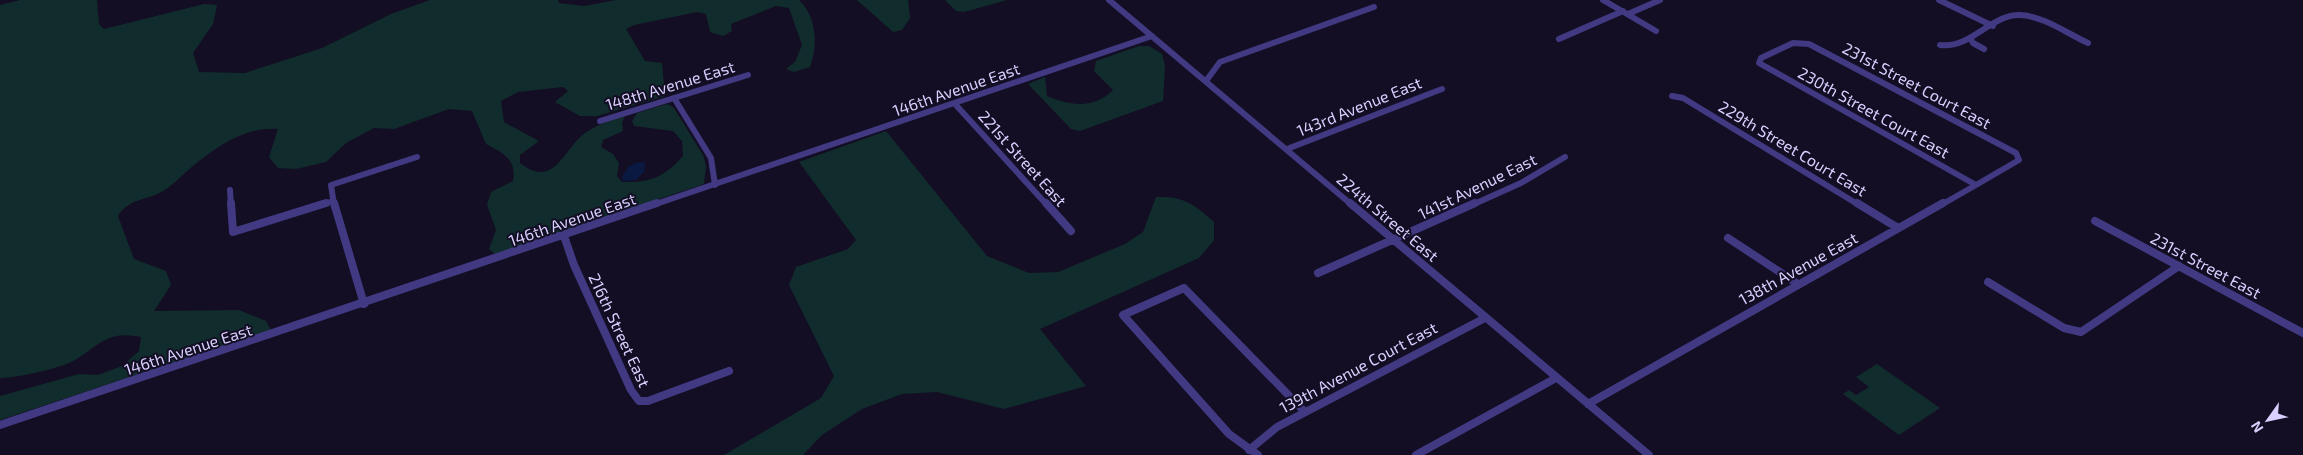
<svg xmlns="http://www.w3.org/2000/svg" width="2303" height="455" viewBox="0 0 2303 455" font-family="'Exo 2',sans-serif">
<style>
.green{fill:#112c2d}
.water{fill:#091941}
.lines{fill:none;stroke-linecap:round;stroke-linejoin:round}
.minor-far1{stroke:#413982;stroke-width:6}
.minor{stroke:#413982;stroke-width:8}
.labels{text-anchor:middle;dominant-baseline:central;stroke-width:4;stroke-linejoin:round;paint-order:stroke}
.street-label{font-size:16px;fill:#d9d0ff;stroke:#130e23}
</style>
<rect width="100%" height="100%" fill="#130e23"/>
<!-- green -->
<path class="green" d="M20,0h77l2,24 5,5 100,-25 13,1 -4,19 -20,29 6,19 46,1 77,-25 69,-34 39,-14h128l1,3 25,3 32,-6h183c18,17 19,45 11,67l-16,5 -8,-3 9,-7 7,-17 -13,-37 -13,-2 -45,18 1,7 -9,5 -13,-4 -4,-18 -9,-2 -63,13 -8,4 19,32 17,2 3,33 -68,20h-17l-25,-14 13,-11 -5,-4 -45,5 -17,9 3,21 35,19 -19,14v8c35,27 43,-14 65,-30 12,-8 26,-14 40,-17l-3,7 1,8 -20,9 -2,7 12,7 6,9 -2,13 5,6c29,1 42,-5 61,-26l-1,-15 -9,-10 -39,-5 -2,-5 5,-8 30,-9 7,4 29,47 3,11 -2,18 -209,70 -6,-5 7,-19 -9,-25 4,-13 22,-11c4,-22 -10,-28 -27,-37l-14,-33 -23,-2 -55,20 -20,-1 -28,15 -20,19 -30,7 -18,-1 -9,-11 9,-28c-35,-3 -66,21 -91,42 -8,7 -15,15 -24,20 -17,10 -34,7 -45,25l16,43 32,12 5,14 -17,26 85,-1 27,11 5,9 -271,90v-24l79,-22 19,1 24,-9 17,-15 2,-14c-34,-7 -40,7 -66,23 -13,8 -59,18 -75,18v-373z
M857,0h51l2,18 -8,12 -9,2z
M945,0h62l-43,12 -8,-1z
M1139,46h10l13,8 3,12 -2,35 -83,30 -9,-2 -43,-45 17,-7 2,19c23,10 47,13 66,-6l-19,-19 2,-10z
M886,131l101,125 42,17 29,-1 67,-28 18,-12 13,-35c28,-1 38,7 58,25v18l-15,18 -159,71 46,57 -82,23 -67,-17 -35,2 -40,15 -40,26 -19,20h-79l97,-57 13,-22 -45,-91 7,-18 52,-18 8,-9 -57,-78z
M1877,364l63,44 -41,27 -56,-41 6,-4 7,5 13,-8 -13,-10z"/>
<!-- water -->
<path class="water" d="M639,162l6,1 -1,9 -8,8 -13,1 -1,-4 7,-11z"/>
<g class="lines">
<!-- minor-far1 -->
<path class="minor-far1" d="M1109,0l243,205
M1603,0l53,31
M1939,0l54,26
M1628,14l32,-14
M1970,38l3,5 11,6
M1559,39l64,-28
M1793,43l16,1 207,109 3,7 -43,25 -217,-122 2,-5z
M1940,45c31,4 50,-30 79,-30 23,0 49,19 69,28
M1206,81l14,-19 154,-55
M1672,96l11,2 176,107
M674,98l37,60 4,27
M955,104l92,101
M600,121l148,-46
M1287,149l155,-60
M230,190l1,15
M322,205l11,-4
M334,205l-3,-20 86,-28
M653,205l499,-169
M1472,205l49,-22 44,-26
M1941,205l35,-20"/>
<!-- minor -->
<path class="minor" d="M231,203l2,29 93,-29
M334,203l30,101
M1046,203l25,28
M1350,203l299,252
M1857,203l41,25
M2095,221l208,112
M564,236l10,29 57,125 8,11h9l81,-30
M1728,238l70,46
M1318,273l157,-70
M1988,282l76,46 17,4 98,-66
M1588,404l355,-201
M0,425l657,-222
M1249,450l28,-23 208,-109
M1258,455l-29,-21 -106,-119 61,-27 121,124
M1416,455l140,-77"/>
</g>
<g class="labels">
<!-- street labels -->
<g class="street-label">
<text transform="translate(670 85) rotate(-17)">148th Avenue East</text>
<text transform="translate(1917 85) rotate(28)">231st Street Court East</text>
<text transform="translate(956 89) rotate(-19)">146th Avenue East</text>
<text transform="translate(1359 106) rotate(-22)">143rd Avenue East</text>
<text transform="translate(1874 112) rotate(29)">230th Street Court East</text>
<text transform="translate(1793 148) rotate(31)">229th Street Court East</text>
<text transform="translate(1023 158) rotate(48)">221st Street East</text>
<text transform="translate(1477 186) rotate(-26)">141st Avenue East</text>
<text transform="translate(1388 217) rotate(40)">224th Street East</text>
<text transform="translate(572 219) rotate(-19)">146th Avenue East</text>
<text transform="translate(2206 265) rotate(28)">231st Street East</text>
<text transform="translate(1798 268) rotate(-29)">138th Avenue East</text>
<text transform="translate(620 330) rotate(65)">216th Street East</text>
<text transform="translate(188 349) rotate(-18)">146th Avenue East</text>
<text transform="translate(1358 367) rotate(-28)">139th Avenue Court East</text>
</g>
</g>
<!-- north arrow -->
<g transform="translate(2268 420) rotate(237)" stroke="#130e23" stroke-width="4" paint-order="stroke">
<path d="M0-4L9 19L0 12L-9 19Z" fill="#d9d0ff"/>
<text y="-8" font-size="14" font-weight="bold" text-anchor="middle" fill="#d9d0ff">N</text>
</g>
</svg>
